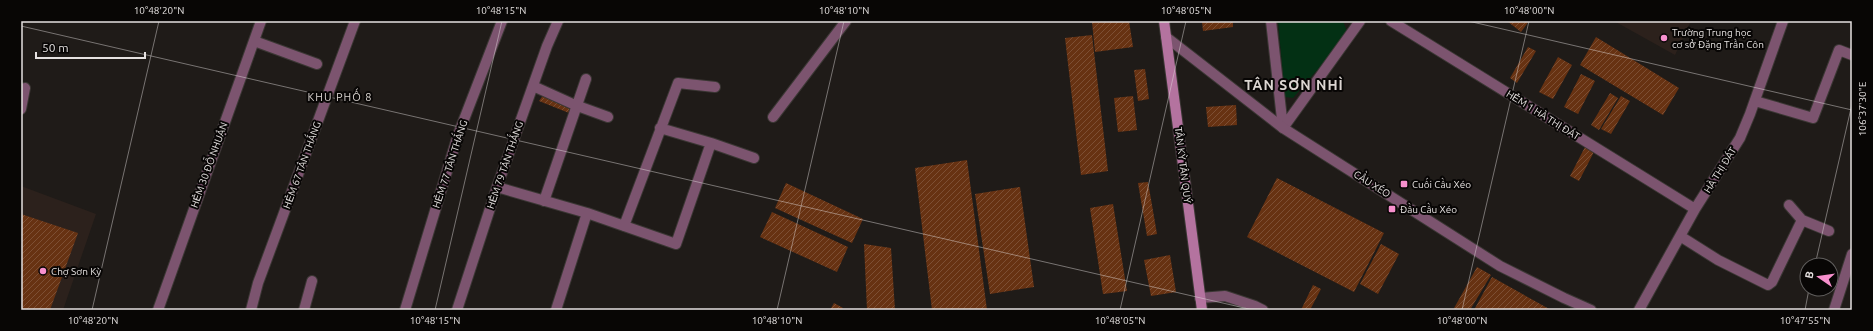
<svg xmlns="http://www.w3.org/2000/svg" width="1873" height="331" viewBox="0 0 1873 331" font-family="Ubuntu,sans-serif">
<style>
.built{fill:#2c211c}
.green{fill:#033014}
.building{fill:url(#building-hatch)}
.lines{fill:none;stroke-linecap:round;stroke-linejoin:round}
.minor-casing{stroke:#3b3734;stroke-width:12}
.tertiary-casing{stroke:#3b3734;stroke-width:12}
.secondary-casing{stroke:#3b3734;stroke-width:12}
.minor{stroke:#7c546f;stroke-width:10}
.tertiary{stroke:#7c546f;stroke-width:10}
.secondary{stroke:#b4739f;stroke-width:10}
.ticks{fill:none;stroke:#e5e1e0;stroke-width:1;stroke-opacity:0.45}
.poi-dot{fill:#f790cd;stroke:#080605;stroke-width:1.5}
.labels{text-anchor:middle;dominant-baseline:central;stroke-width:4;stroke-linejoin:round;paint-order:stroke}
.poi-label{font-size:10px;fill:#e5e1e0;stroke:#080605;text-anchor:start}
.street-label{font-size:10px;fill:#e5e1e0;stroke:#080605}
.neighbourhood-label{font-size:11px;letter-spacing:1px;fill:#dcd6d2;stroke:#080605}
.district-label{font-size:14px;font-weight:bold;letter-spacing:1px;fill:#dcd6d2;stroke:#080605}
.neatline{fill:none;stroke:#e5e1e0;stroke-width:1.5}
.ticks-label{font-size:10px;text-anchor:middle;fill:#e5e1e0}
</style>
<defs>
<pattern id="building-hatch" width="6" height="6" patternUnits="userSpaceOnUse"><rect width="6" height="6" fill="#673212"/><path d="M-1 1l2-2M0 6l6-6M5 7l2-2" fill="none" stroke="#7d4f34"/></pattern>
</defs>
<rect width="100%" height="100%" fill="#1f1b18"/>
<!-- built -->
<path class="built" d="M1614,21h77l-16,34z
M21,186l75,28 -33,96h-42z"/>
<!-- green -->
<path class="green" d="M1278,21h65l5,13 -55,64 -8,-1z"/>
<!-- building -->
<path class="building" d="M1100,21h29l4,26 -38,5 -3,-30z
M1212,21h21v6l-30,4 -1,-9z
M1507,21h22l-8,11z
M1092,35l16,136 -27,4 -16,-137z
M1596,37l83,51 -16,27 -83,-50z
M1528,47l8,4 -19,32 -7,-5z
M1558,57l14,8 -19,34 -14,-7z
M1145,69l4,30 -11,2 -4,-31z
M1581,74l14,7 -17,33 -14,-7z
M1610,93l8,5 -19,32 -8,-5z
M544,94l28,11 -3,8 -30,-12z
M1133,96l4,34 -19,2 -4,-34z
M1621,96l9,5 -19,33 -10,-5z
M1236,105l1,20 -29,2 -2,-20z
M1586,145l9,5 -16,31 -9,-5z
M967,160l20,150h-55l-17,-142z
M1277,178l107,55 -30,59 -107,-55z
M1148,182l9,52 -10,2 -9,-53z
M786,183l77,36 -11,24 -77,-35z
M1020,187l14,100 -44,7 -15,-100z
M1113,204l14,87 -24,3 -13,-86z
M772,212l76,35 -11,25 -77,-35z
M21,214l57,19 -28,77h-29z
M864,244l27,4 4,62h-28z
M1381,244l18,10 -21,40 -18,-10z
M1170,255l6,37 -25,4 -7,-36z
M1477,267l14,8 -21,35h-17z
M1492,277l59,33h-77z
M1313,285l8,4 -11,21h-9z
M834,303l9,5 -2,2h-11z"/>
<g class="lines">
<!-- minor casing -->
<g class="minor-casing">
<path id="minor" d="M1271,21l12,107
M1391,21l304,188
M254,41l63,23
M533,86l42,19 33,12
M1755,101l58,17 26,-68 13,5
M21,109l4,-21
M773,117l73,-96
M660,128l51,15 43,15
M1283,128l77,-107
M497,187l90,26 89,31 35,-101
M544,201l42,-122
M1789,205l13,15
M624,226l54,-143 37,4
M1680,236l38,24 50,25 4,-3 30,-62 27,11
M1200,298l25,-2 30,10 8,4
M158,310l103,-289
M251,310l7,-27 97,-262
M304,310l8,-29
M405,310l53,-175 44,-114
M457,310l40,-123 50,-141 11,-25
M556,310l31,-97
M1639,310l56,-101 45,-71 10,-24 33,-93
M1834,310l18,-56"/>
</g>
<!-- tertiary casing -->
<g class="tertiary-casing">
<path id="tertiary" d="M1166,37l117,91 217,138 64,32 27,12"/>
</g>
<!-- secondary casing -->
<g class="secondary-casing">
<path id="secondary" d="M1164,21l38,289"/>
</g>
<!-- minor -->
<use href="#minor" class="minor"/>
<!-- tertiary -->
<use href="#tertiary" class="tertiary"/>
<!-- secondary -->
<use href="#secondary" class="secondary"/>
</g>
<!-- ticks -->
<path class="ticks" d="M1468,21l384,89M21,26l1232,284M1815,265l37,-161M92,310l67,-289M435,310l67,-289M777,310l67,-289M1120,310l66,-289M1462,310l67,-289M1805,310l4,-21"/>
<!-- markers -->
<g class="poi-dot">
<circle cx="1664" cy="38" r="4"/>
<rect x="1400" y="180" width="8" height="8" rx="2"/>
<rect x="1388" y="205" width="8" height="8" rx="2"/>
<circle cx="43" cy="271" r="4"/>
</g>
<g class="labels">
<!-- poi labels -->
<g class="poi-label">
<text x="1672" y="32">Trường Trung học<tspan x="1672" dy="12">cơ sở Đặng Trần Côn</tspan></text>
<text x="1412" y="184">Cuối Cầu Xéo</text>
<text x="1400" y="209">Đầu Cầu Xéo</text>
<text x="51" y="271">Chợ Sơn Kỳ</text>
</g>
<!-- street labels -->
<g class="street-label">
<text transform="translate(1543 115) rotate(32)">HẺM 1 HÀ THỊ ĐÁT</text>
<text transform="translate(450 164) rotate(-72)">HẺM 77 TÂN THẮNG</text>
<text transform="translate(209 165) rotate(-70)">HẺM 30 ĐỖ NHUẬN</text>
<text transform="translate(302 165) rotate(-70)">HẺM 67 TÂN THẮNG</text>
<text transform="translate(505 165) rotate(-71)">HẺM 79 TÂN THẮNG</text>
<text transform="translate(1183 165) rotate(83)">TÂN KỲ TÂN QUÝ</text>
<text transform="translate(1720 170) rotate(-58)">HÀ THỊ ĐÁT</text>
<text transform="translate(1372 184) rotate(32)">CẦU XÉO</text>
</g>
<!-- neighbourhood labels -->
<g class="neighbourhood-label">
<text x="340" y="97">KHU PHỐ 8</text>
</g>
<!-- district labels -->
<g class="district-label">
<text x="1294" y="85">TÂN SƠN NHÌ</text>
</g>
</g>
<!-- border -->
<rect width="1873" height="331" fill="none" stroke="#080605" stroke-width="44"/>
<!-- north arrow -->
<g transform="translate(1819 277) rotate(283)"><circle r="19" fill="#080605" stroke="#605e5d"/>
<path d="M0-3L7 15L0 10L-7 15Z" fill="#f790cd"/>
<text y="-6" font-size="11" font-weight="bold" text-anchor="middle" fill="#e5e1e0">B</text>
</g>
<!-- scale -->
<path d="M36 52v6h109v-6" fill="none" stroke="#e5e1e0" stroke-width="2"/>
<text x="42" y="52" font-size="12" fill="#e5e1e0" stroke="#080605" stroke-width="3" paint-order="stroke">50 m</text>
<rect x="22" y="22" width="1829" height="287" class="neatline"/>
<g class="ticks-label">
<text x="159" y="14">10°48'20"N</text>
<text x="501" y="14">10°48'15"N</text>
<text x="844" y="14">10°48'10"N</text>
<text x="1186" y="14">10°48'05"N</text>
<text x="1529" y="14">10°48'00"N</text>
<text transform="translate(1862 109) rotate(-90)" y="4">106°37'30"E</text>
<text x="93" y="324">10°48'20"N</text>
<text x="435" y="324">10°48'15"N</text>
<text x="777" y="324">10°48'10"N</text>
<text x="1120" y="324">10°48'05"N</text>
<text x="1462" y="324">10°48'00"N</text>
<text x="1805" y="324">10°47'55"N</text>
</g>
</svg>
